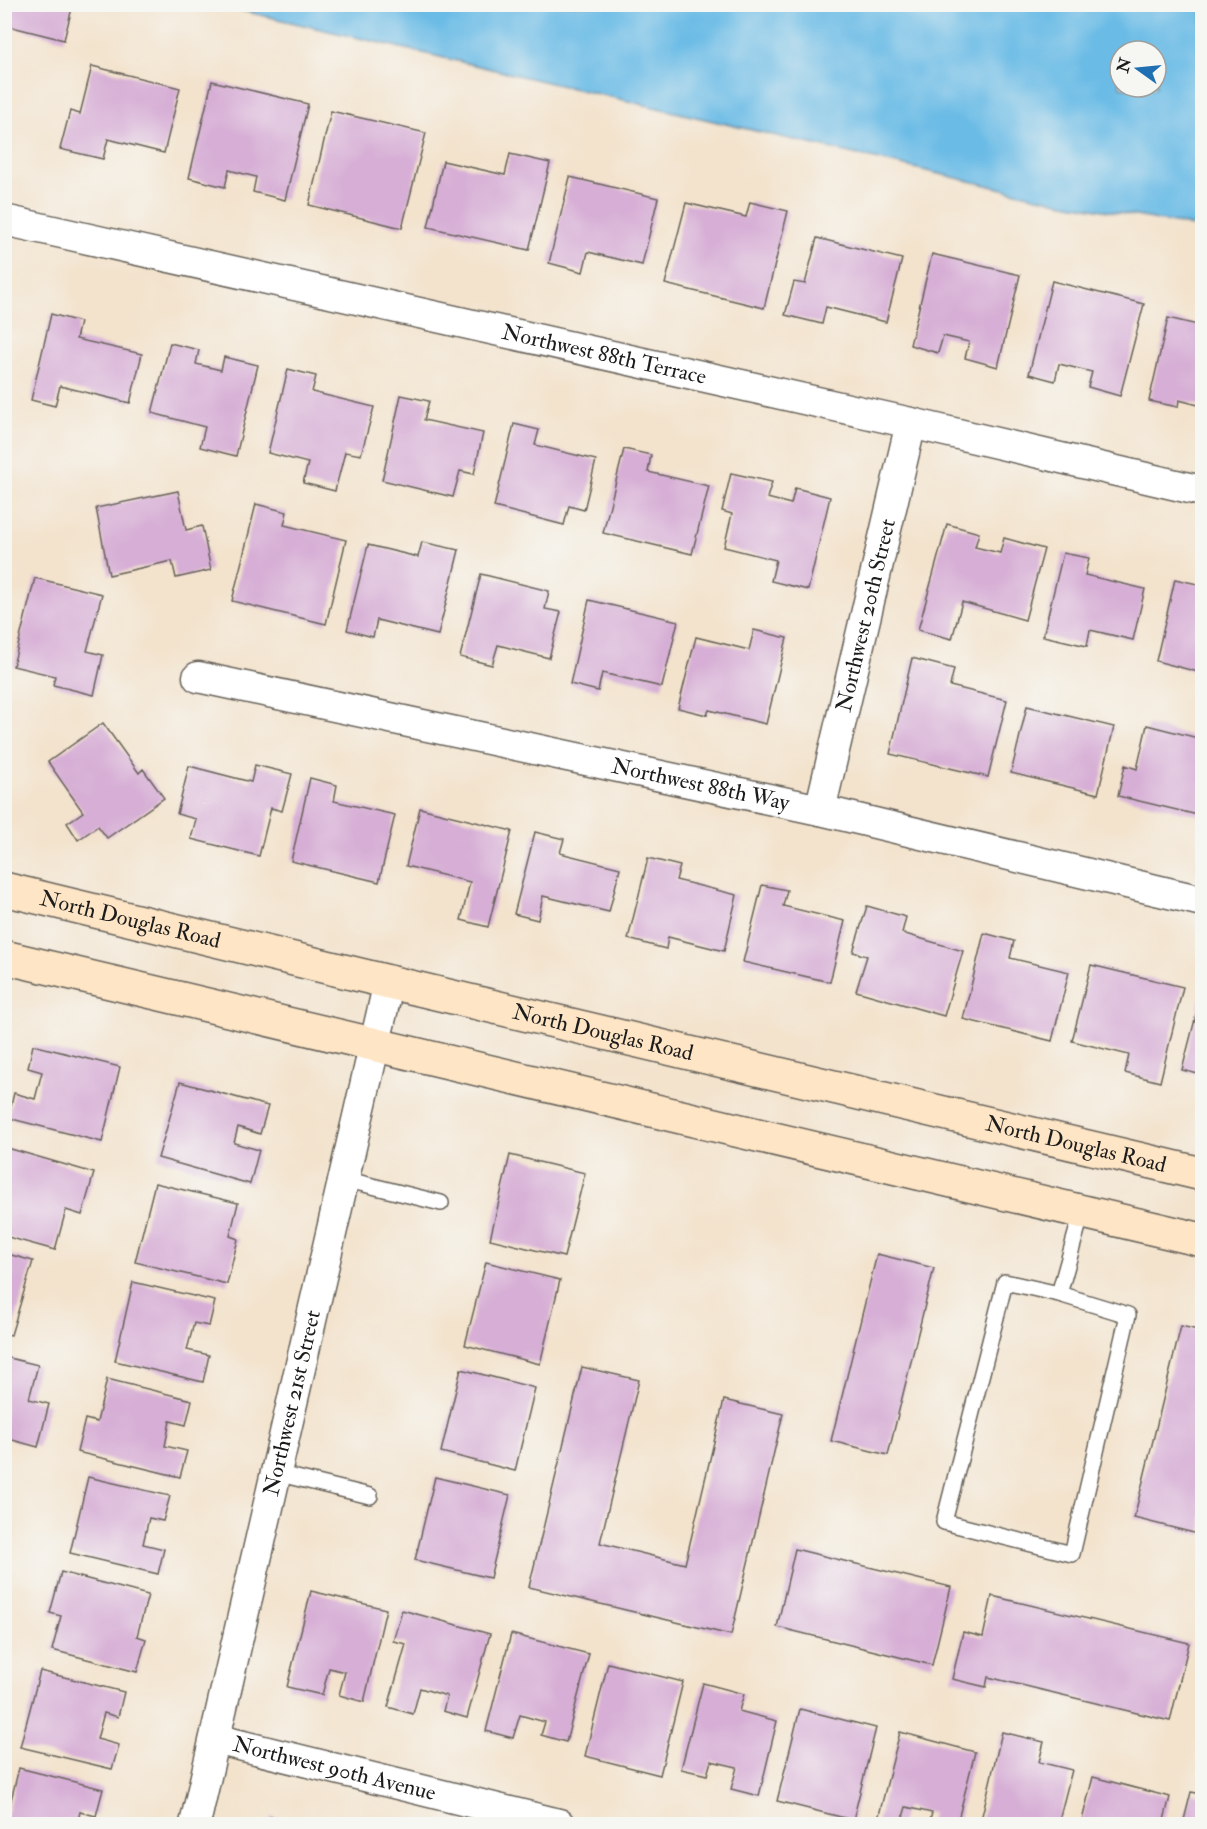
<svg xmlns="http://www.w3.org/2000/svg" width="1207" height="1829" viewBox="0 0 1207 1829" font-family="'IM FELL Double Pica',serif">
<style>
.water{fill:#6abbe6;stroke:#436c81;stroke-width:1.5;fill-rule:evenodd}
.building{fill:#d7afd6}
.lines{fill:none;stroke-linecap:round;stroke-linejoin:round}
.service-casing{stroke:#67625a;stroke-width:18}
.minor-casing{stroke:#67625a;stroke-width:33}
.secondary-casing{stroke:#67625a;stroke-width:36}
.service{stroke:#fff;stroke-width:15}
.minor{stroke:#fff;stroke-width:30}
.secondary{stroke:#fde5c5;stroke-width:33}
.labels{text-anchor:middle;dominant-baseline:central;stroke-width:6;stroke-linejoin:round;paint-order:stroke}
.street-label{font-size:22px;fill:#1c1c1c;stroke:#f6f6f2}
</style>
<rect width="100%" height="100%" fill="#f6f6f2"/>
<filter id="ink" filterUnits="userSpaceOnUse"><feTurbulence type="fractalNoise" baseFrequency=".0167" numOctaves="2"/><feDisplacementMap in="SourceGraphic" scale="12" xChannelSelector="R" yChannelSelector="G"/><feConvolveMatrix kernelMatrix="1 2 1 2 8 2 1 2 1" color-interpolation-filters="sRGB"/></filter>
<filter id="wash" filterUnits="userSpaceOnUse"><feTurbulence type="fractalNoise" baseFrequency=".008" numOctaves="4" result="noise"/><feDisplacementMap in="SourceGraphic" scale="24" xChannelSelector="R" yChannelSelector="G"/><feGaussianBlur stdDeviation="1.35" result="paint"/><feColorMatrix in="noise" values="0 0 0 0 0 0 0 0 0 0 0 0 0 0 0 0 0 1.4 0 .05"/><feComposite in="paint" operator="in"/></filter>
<g filter="url(#wash)">
<rect width="100%" height="100%" fill="#f3e3cd"/>
<!-- water -->
<path class="water" d="M218,5h984v223l-143,-26zM1120,51h36v36h-36z"/>
<g id="blocks">
<!-- building -->
<path class="building" d="M4,4h69l-9,36 -60,-15z
M92,66l88,22 -16,65 -56,-14 -5,20 -43,-10 10,-38 10,3z
M212,81l96,23 -23,96 -32,-8 3,-15 -27,-7 -4,17 -36,-9z
M331,111l95,22 -24,95 -93,-23z
M510,154l40,9 -21,87 -101,-23 15,-66 62,14z
M570,177l88,21 -16,67 -54,-13 -5,20 -34,-9z
M750,202l38,9 -24,97 -99,-24 21,-81 60,14z
M817,238l85,21 -16,63 -60,-15 -4,17 -37,-9 9,-33 11,2z
M932,254l88,21 -22,92 -33,-9 4,-16 -26,-6 -5,17 -28,-8z
M1052,281l92,23 -24,92 -32,-9 4,-15 -33,-8 -4,17 -26,-7z
M51,314l29,8 -4,17 66,15 -12,49 -70,-17 -5,20 -24,-6z
M1168,318l34,8v80l-23,-6 -1,7 -29,-6z
M170,343l29,7 -3,14 25,6 3,-13 34,8 -22,91 -36,-9 5,-20 -53,-14z
M288,369l28,7 -4,16 62,15 -13,48 -16,-3 -10,39 -32,-8 5,-20 -40,-10z
M401,395l28,6 -5,19 59,13 -9,41 -14,-3 -7,26 -71,-17z
M514,424l25,6 -4,15 61,15 -12,50 -15,-4 -5,19 -70,-18z
M624,449l27,6 -3,17 61,14 -17,68 -89,-21z
M731,473l41,9 -5,16 24,6 4,-16 35,9 -22,93 -37,-9 5,-21 -52,-13 8,-33 -10,-3z
M178,491l8,39 16,-4 9,44 -35,8 -4,-17 -63,14 -13,-67z
M256,504l31,8 -3,13 62,15 -20,84 -94,-23z
M947,524l32,9 -4,14 25,6 4,-15 40,11 -19,71 -63,-18 -10,37 -34,-9z
M422,542l37,8 -21,85 -61,-15 -4,17 -26,-7 21,-85 50,12z
M1063,553l26,5 -4,17 60,14 -12,51 -43,-10 -3,16 -44,-10z
M481,574l68,17 -4,18 16,3 -12,46 -51,-13 -6,20 -32,-8z
M35,578l67,16 -15,57 16,4 -9,40 -41,-10 2,-9 -42,-10z
M1175,579l27,6v88l-46,-12z
M589,600l89,21 -16,66 -60,-14 -4,18 -28,-7z
M754,630l33,8 -21,86 -57,-14 -2,5 -29,-7 18,-71 53,13z
M912,658l42,11 -4,17 57,14 -19,77 -98,-23z
M1027,706l87,21 -16,67 -87,-21z
M103,723l36,50 4,-4 21,29 -57,40 -9,-12 -20,14 -11,-17 16,-11 -35,-50z
M1147,725l55,14v77l-84,-20 7,-31 12,4z
M255,765l37,9 -10,37 -11,-3 -12,48 -68,-17 5,-20 -19,-5 12,-48 62,16z
M310,778l27,7 -3,16 61,14 -16,67 -88,-21z
M420,808l92,23 -24,96 -27,-7 9,-38 -64,-16z
M535,832l29,7 -4,14 60,15 -11,44 -66,-16 -5,24 -24,-6z
M648,858l32,8 -4,14 61,15 -13,56 -56,-14 -2,12 -38,-10z
M762,885l25,5 -4,16 62,15 -15,61 -87,-20z
M867,906l39,11 -4,16 61,18 -19,65 -88,-25 11,-35 -14,-4z
M984,933l30,8 -4,17 59,14 -17,69 -89,-22z
M1091,965l92,22 -23,95 -35,-9 4,-18 -57,-14z
M1202,992v83l-20,-5z
M33,1045l87,22 -18,75 -94,-24 6,-25 21,6 7,-27 -14,-4z
M180,1082l88,24 -8,28 -22,-7 -4,16 25,7 -9,34 -92,-26z
M4,1147l90,26 -12,42 -16,-5 -11,40 -51,-14z
M510,1155l75,18 -21,84 -74,-18z
M155,1183l83,20 -8,33 8,3 -11,45 -92,-22z
M4,1253l29,8 -22,74 -7,-1z
M877,1254l57,14 -46,187 -57,-14z
M486,1262l74,18 -20,84 -75,-19z
M133,1282l82,19 -6,25 -15,-3 -7,27 22,5 -6,27 -88,-21z
M1181,1326l21,5v204l-68,-17z
M5,1357l33,8 -9,34 20,5 -11,43 -33,-9z
M582,1367l57,13 -39,163 85,21 39,-164 59,14 -52,221 -202,-48z
M461,1369l74,19 -20,83 -74,-19z
M107,1379l85,21 -6,25 -16,-4 -5,25 22,5 -7,26 -103,-25 8,-33 12,3z
M88,1477l82,19 -7,25 -14,-3 -6,26 21,5 -6,25 -88,-21z
M435,1477l75,18 -20,83 -75,-18z
M795,1549l156,38 -19,78 -155,-38z
M61,1572l87,23 -11,41 9,3 -9,33 -85,-22 9,-34 -11,-3z
M311,1591l75,18 -22,93 -25,-7 6,-23 -16,-4 -7,27 -35,-8z
M992,1596l197,47 -19,78 -182,-44 -2,10 -34,-8 11,-47 20,5z
M402,1610l88,24 -23,84 -24,-7 4,-15 -27,-8 -7,26 -25,-7 18,-63 -13,-3z
M511,1634l78,20 -23,88 -25,-7 4,-13 -25,-7 -7,23 -27,-7z
M608,1663l75,19 -23,93 -75,-19z
M40,1671l84,21 -6,25 -14,-4 -7,26 22,6 -7,24 -92,-22z
M703,1683l41,11 -5,17 38,10 -18,75 -28,-7 6,-22 -26,-6 -4,14 -26,-6z
M800,1709l76,19 -23,92 -76,-19z
M900,1732l75,20 -18,72h-28l3,-11 -26,-6 -5,17 -24,-1z
M1002,1732l42,10 -5,20 33,8 -14,54h-78z
M19,1768l84,21 -7,27 -16,-4 -3,12h-72z
M1093,1777l77,20 -7,27h-82z
M1191,1792l11,2v30h-19z
M271,1817l28,7h-30z"/>
</g>
</g>
<g filter="url(#ink)">
<use href="#blocks" fill-opacity="0" stroke="#67625a" stroke-width="1.5"/>
<g class="lines">
<!-- service casing -->
<g class="service-casing">
<path id="service" d="M344,1179l97,24
M1005,1282l54,12 69,21 -56,239 -128,-32z
M1059,1294l23,-82
M276,1473l94,23"/>
</g>
<!-- minor casing -->
<g class="minor-casing">
<g id="minor">
<path id="s1" d="M4,220l907,203 291,68"/>
<path id="s2" d="M198,677l622,133 382,91"/>
<path id="s3" d="M820,810l91,-387"/>
<path id="s4" d="M215,1739l344,85"/>
<path id="s5" d="M195,1824l194,-842"/>
</g>
</g>
<!-- secondary casing -->
<g class="secondary-casing">
<g id="secondary">
<path id="s6" d="M4,889l385,93 813,192"/>
<path d="M4,957l1198,283"/>
</g>
</g>
<!-- service -->
<use href="#service" class="service"/>
<!-- minor -->
<use href="#minor" class="minor"/>
<!-- secondary -->
<use href="#secondary" class="secondary"/>
</g>
</g>
<g class="labels">
<!-- street labels -->
<g class="street-label">
<text stroke="none"><textPath href="#s1" startOffset="615">Northwest 88th Terrace</textPath></text>
<text stroke="none"><textPath href="#s3" startOffset="200">Northwest 20th Street</textPath></text>
<text stroke="none"><textPath href="#s2" startOffset="514">Northwest 88th Way</textPath></text>
<text stroke="none"><textPath href="#s6" startOffset="130">North Douglas Road</textPath></text>
<text stroke="none"><textPath href="#s6" startOffset="616">North Douglas Road</textPath></text>
<text stroke="none"><textPath href="#s6" startOffset="1102">North Douglas Road</textPath></text>
<text stroke="none"><textPath href="#s5" startOffset="432">Northwest 21st Street</textPath></text>
<text stroke="none"><textPath href="#s4" startOffset="123">Northwest 90th Avenue</textPath></text>
</g>
</g>
<!-- margin -->
<rect width="1207" height="1829" fill="none" stroke="#f6f6f2" stroke-width="24"/>
<!-- north arrow -->
<g transform="translate(1138 69) rotate(285)"><circle r="28" fill="#f6f6f2" stroke="#9f9f9c" stroke-width="1.5"/>
<path d="M0-4.5L10 22L0 15L-10 22Z" fill="#1f6fb2"/>
<text y="-9" font-size="16" font-weight="bold" text-anchor="middle" fill="#1c1c1c">N</text>
</g>
</svg>
